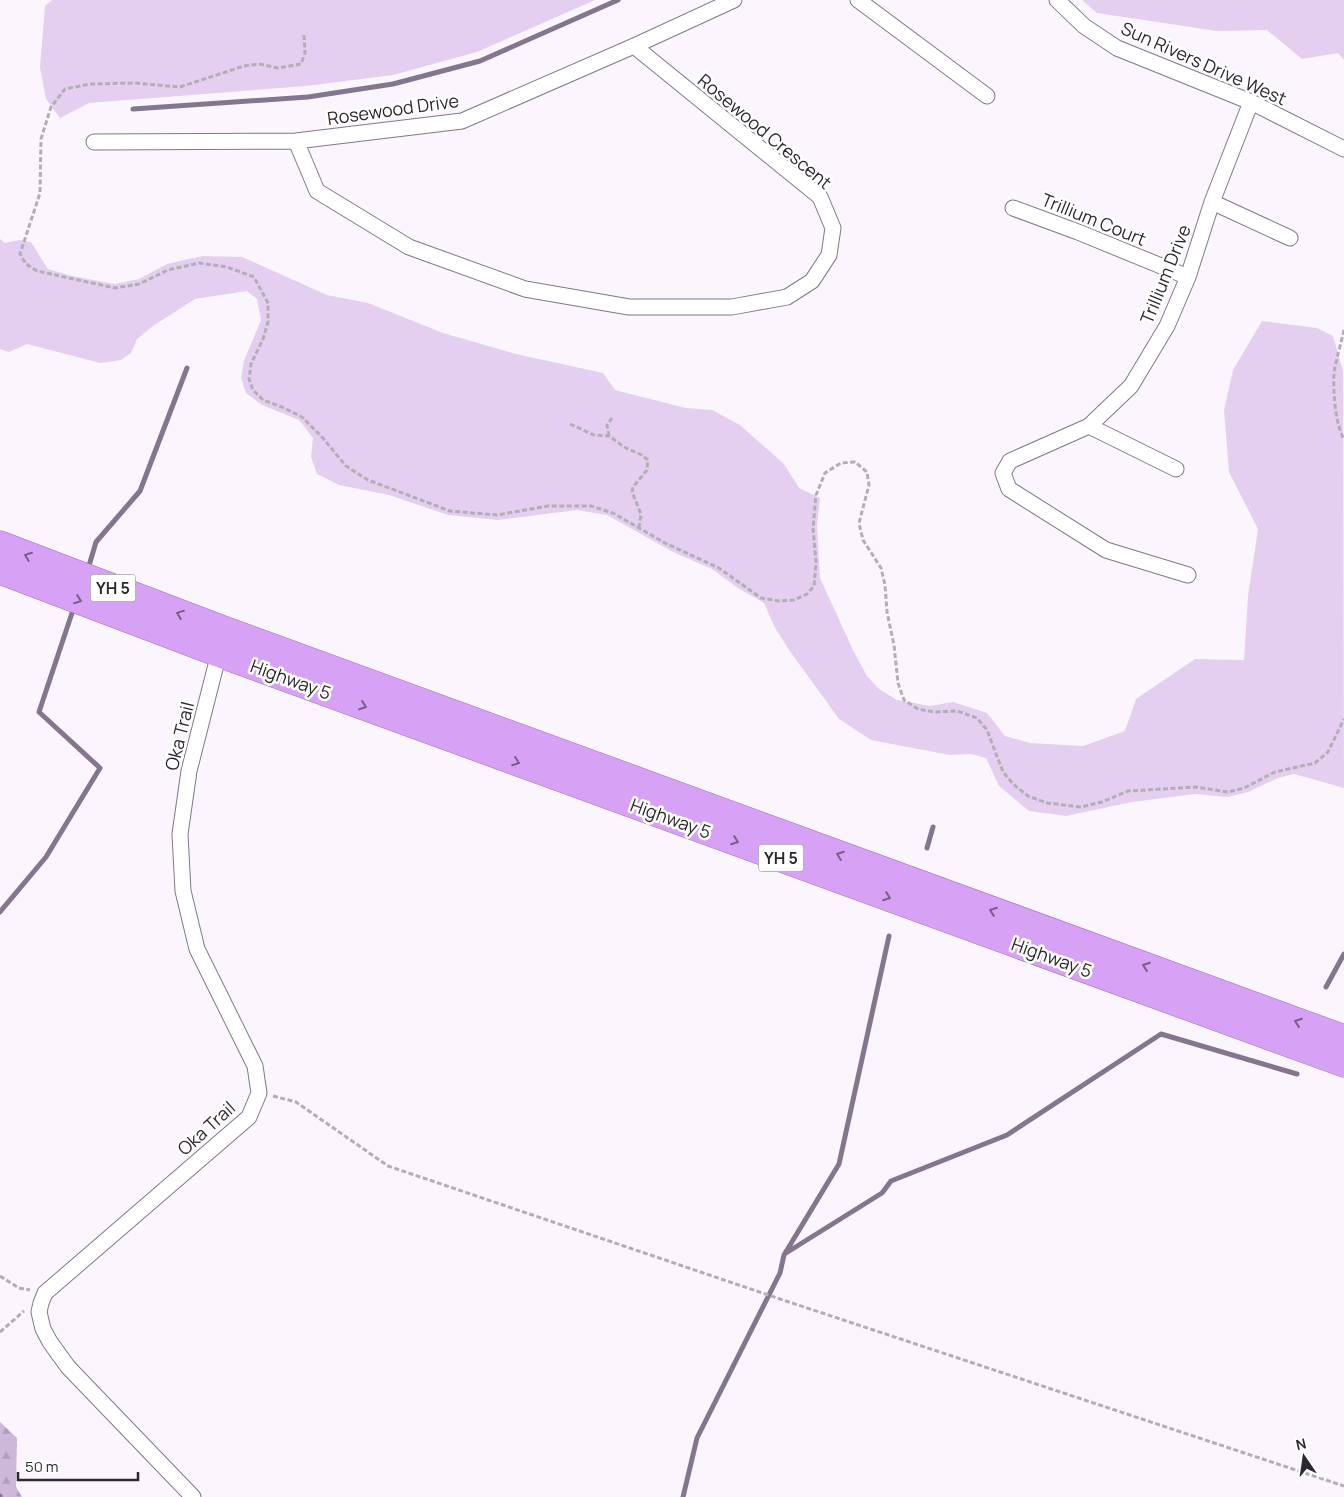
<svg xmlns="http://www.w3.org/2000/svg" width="1344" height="1497" viewBox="0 0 1344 1497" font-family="Manrope,sans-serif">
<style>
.green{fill:#e4cff1}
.forest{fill:url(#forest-firs)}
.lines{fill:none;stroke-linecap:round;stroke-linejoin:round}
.stream{stroke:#85768f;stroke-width:5}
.street-casing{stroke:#827789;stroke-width:17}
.highway-casing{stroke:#9c77b0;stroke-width:29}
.path{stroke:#b3aeb5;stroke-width:3;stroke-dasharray:5 2.5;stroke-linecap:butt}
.street{stroke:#fff;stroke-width:15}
.highway{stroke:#d7a1f6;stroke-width:28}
.oneway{stroke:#795e89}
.labels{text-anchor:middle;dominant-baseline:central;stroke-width:5;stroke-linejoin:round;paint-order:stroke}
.shield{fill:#fff;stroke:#6c686d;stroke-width:1}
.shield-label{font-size:16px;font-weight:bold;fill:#2d282f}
.street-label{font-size:18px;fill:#2d282f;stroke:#fff}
</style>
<defs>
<pattern id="forest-firs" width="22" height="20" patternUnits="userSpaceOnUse" patternTransform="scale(1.25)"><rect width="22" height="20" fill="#cdb8da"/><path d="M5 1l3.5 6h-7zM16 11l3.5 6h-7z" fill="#b09ebb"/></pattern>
</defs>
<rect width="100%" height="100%" fill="#fbf6fe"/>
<!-- green -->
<path class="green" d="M52,0h543l-118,52 -84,23 -87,11 -217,17 -29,15 -14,-19 -6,-32 5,-61z
M1082,0h262v60l-6,-7 -36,6 -35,-29 -50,1 -120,-18z
M0,239l5,4 14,-3 12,2 17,27 24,7 43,8 24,-5 28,-15 35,-8 40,1 85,38 41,8 75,30 73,21 87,19 12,17 71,18 26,2 28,15 44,39 15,24 21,10 -3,28 3,52 33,72 14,26 12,13 18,11 33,6 23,-4 34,11 18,23 25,7 53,3 42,-15 11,-32 59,-40 49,1 4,-64 10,-67 -29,-57 -5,-62 9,-40 29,-49 55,7 16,8 10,35 1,417 -50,-14 -16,4 -30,14 -20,5 -33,-3 -63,8 -66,14 -37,-5 -30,-25 -13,-28 -15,-4 -21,1 -79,-15 -32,-21 -50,-69 -15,-24 -10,-23 -26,-15 -26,-19 -39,-17 -66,-37 -30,-5 -79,10 -50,-5 -59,-20 -50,-10 -22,-11 -6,-17 2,-19 -14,-18 -37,-15 -16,-12 -5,-15 3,-17 17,-41 -4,-21 -10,-8 -52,8 -42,27 -16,13 -6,14 -10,7 -21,3 -73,-19 -18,8 -9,-3z"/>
<!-- forest -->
<path class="forest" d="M0,1422l17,16 -1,49 6,10h-22z"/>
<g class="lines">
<!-- stream -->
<path class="stream" d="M133,109l175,-12 85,-13 87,-23 138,-61
M88,569l8,-27 44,-51 47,-123
M927,848l6,-21
M0,912l46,-55 54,-89 -61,-56 35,-105
M1326,987l18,-33
M786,1253l96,-60 9,-12 116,-46 154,-101 136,40
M0,1496v1
M683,1497l14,-59 83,-165 4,-18 55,-91 50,-228"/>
<!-- street casing -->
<g class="street-casing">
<path id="street" d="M858,0l129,96
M1057,0l27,26 33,22 134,54 93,47
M296,141l21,50 92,56 116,42 104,18h103l55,-10 25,-16 17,-26 4,-27 -13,-31 -186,-151
M94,142l202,-1 166,-20 172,-75 100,-46
M1212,202l78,36
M1013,208l65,24 110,45
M1089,426l87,43
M1188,575l-82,-25 -97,-61 -6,-16 7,-12 79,-35 42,-40 36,-60 21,-49 24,-75 39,-100
M193,1497l-125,-130 -18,-25 -7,-13 -4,-17 2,-9 4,-10 204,-176 10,-24 -4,-27 -58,-117 -14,-58 -3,-57 9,-63 30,-118"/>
</g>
<!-- highway casing -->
<g class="highway-casing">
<path id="highway" d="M0,545l226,86 1118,408
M0,570l219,83 1125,410"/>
</g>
<!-- path -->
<path class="path" d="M304,35l1,18 -4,11 -23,4 -19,-4 -15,2 -64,21 -46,-4 -44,1 -25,5 -14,18 -10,32 -1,54 -20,61 6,10 11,7 78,17 24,-4 29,-14 31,-7 28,4 27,10 14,26v19l-5,17 -12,25 -2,15 4,11 10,10 19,7 20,10 20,20 24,29 22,14 82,31 47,4 51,-9h43l22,7 52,30 54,25 42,30 18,3 15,-1 13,-6 7,-8 2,-24 -3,-34 3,-33 9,-22 16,-10 14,-1 12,10 2,13 -10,38 4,17 18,28 4,17 2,27 7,33 4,38 6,17 14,9 16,3 23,-1 20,7 10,12 16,42 10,12 15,12 19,7 34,4 21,-5 26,-11 68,-4 32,5 16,-4 31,-16 40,-9 13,-11 16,-33
M1344,330c-3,14 -8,29 -10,43 -1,17 1,51 10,66
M570,424l24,11 15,1 15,11 18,8 6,5 -1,10 -14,17 -1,5 9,22 -2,15
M609,436l-2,-11 5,-7
M273,1096l23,6 92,64 398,135 558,185
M0,1276l19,12 11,2
M0,1332l24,-21"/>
<!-- street -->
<use href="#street" class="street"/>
<!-- highway -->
<use href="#highway" class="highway"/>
</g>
<!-- one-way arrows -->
<defs><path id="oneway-chevron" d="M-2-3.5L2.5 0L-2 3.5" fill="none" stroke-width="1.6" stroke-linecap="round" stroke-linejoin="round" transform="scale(1.25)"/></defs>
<g class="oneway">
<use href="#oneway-chevron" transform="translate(28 556) rotate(-159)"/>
<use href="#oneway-chevron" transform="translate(78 600) rotate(21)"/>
<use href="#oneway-chevron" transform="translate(180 614) rotate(-159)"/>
<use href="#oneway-chevron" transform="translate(363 706) rotate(20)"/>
<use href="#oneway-chevron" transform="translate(516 762) rotate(20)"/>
<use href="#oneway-chevron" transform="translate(735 841) rotate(20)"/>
<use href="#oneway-chevron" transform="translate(840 855) rotate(-160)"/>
<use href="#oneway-chevron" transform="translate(887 897) rotate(20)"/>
<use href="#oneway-chevron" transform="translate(993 911) rotate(-160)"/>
<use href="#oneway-chevron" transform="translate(1146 966) rotate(-160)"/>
<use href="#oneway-chevron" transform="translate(1298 1022) rotate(-160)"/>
</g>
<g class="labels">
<!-- shield labels -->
<g class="shield">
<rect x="90.5" y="574.5" width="45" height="27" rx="4"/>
<rect x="758.5" y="844.5" width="45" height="27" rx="4"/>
</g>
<g class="shield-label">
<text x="113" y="588">YH 5</text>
<text x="781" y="858">YH 5</text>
</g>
<!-- street labels -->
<g class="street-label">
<text transform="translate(1204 63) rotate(24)">Sun Rivers Drive West</text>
<text transform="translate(393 109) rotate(-8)">Rosewood Drive</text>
<text transform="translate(765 131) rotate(40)">Rosewood Crescent</text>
<text transform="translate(1094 219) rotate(22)">Trillium Court</text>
<text transform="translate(1165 274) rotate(-68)">Trillium Drive</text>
<text transform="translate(291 679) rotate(20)">Highway 5</text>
<text transform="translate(179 736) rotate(-76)">Oka Trail</text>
<text transform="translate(671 818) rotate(20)">Highway 5</text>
<text transform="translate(1052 957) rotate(20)">Highway 5</text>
<text transform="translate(206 1128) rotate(-42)">Oka Trail</text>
</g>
</g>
<!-- north arrow -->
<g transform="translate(1304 1457) rotate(347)" stroke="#ffffff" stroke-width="4" paint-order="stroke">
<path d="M0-4L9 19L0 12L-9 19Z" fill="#2d282f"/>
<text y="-8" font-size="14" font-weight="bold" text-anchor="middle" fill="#2d282f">N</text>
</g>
<!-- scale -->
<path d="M18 1472v8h120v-8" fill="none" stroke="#2d282f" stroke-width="2.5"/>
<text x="25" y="1472" font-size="15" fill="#2d282f" stroke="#ffffff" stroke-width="4" paint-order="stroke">50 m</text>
</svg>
